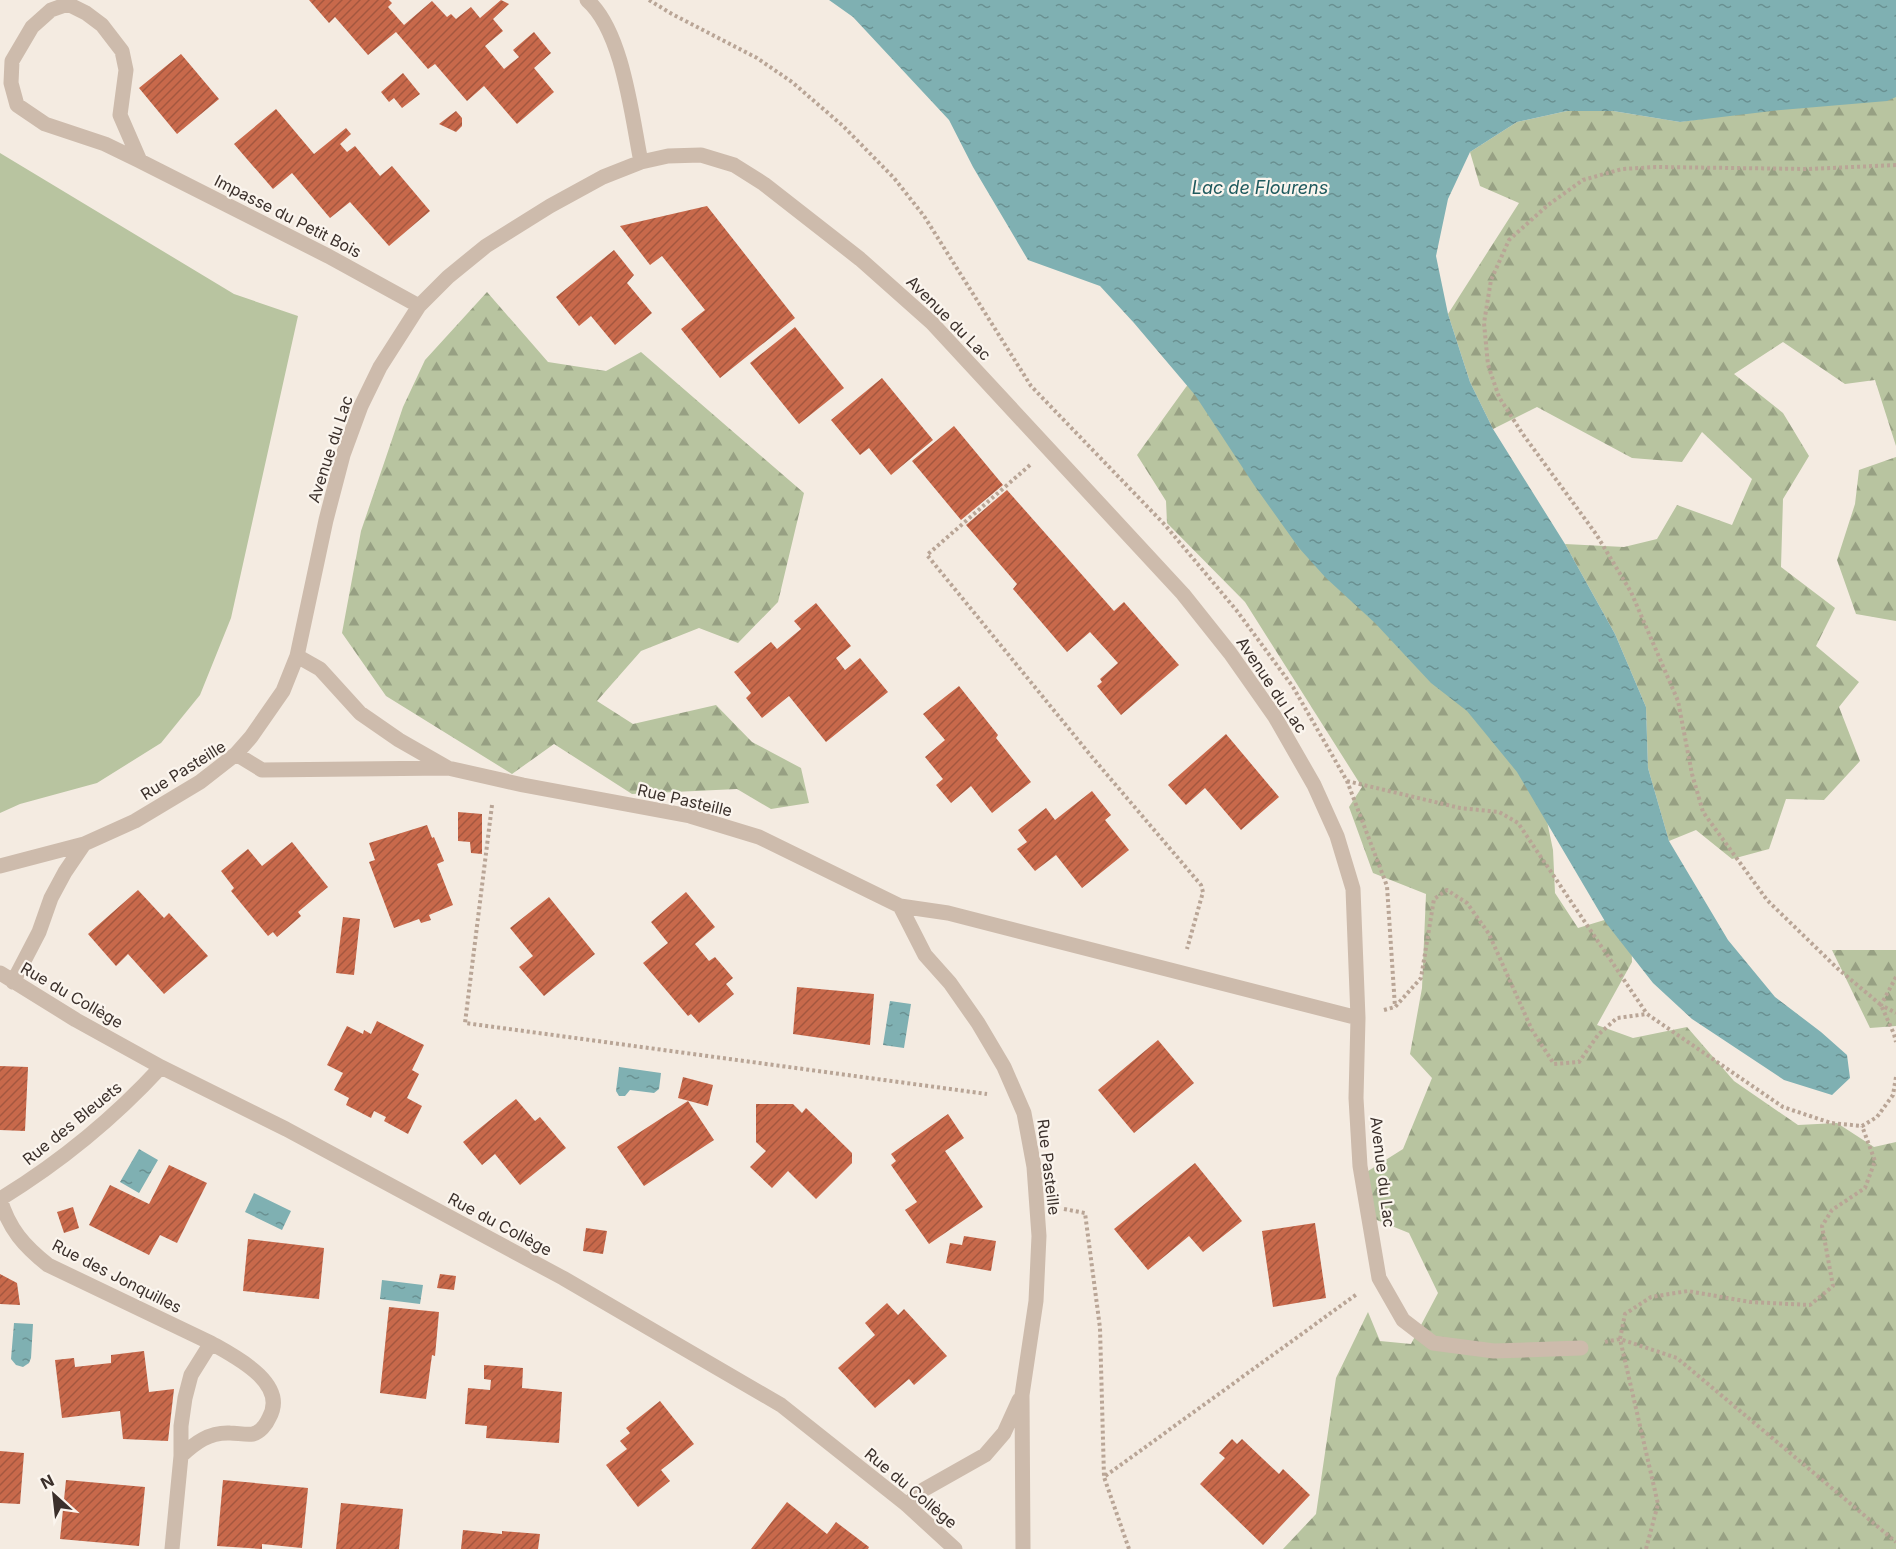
<svg xmlns="http://www.w3.org/2000/svg" width="1896" height="1549" viewBox="0 0 1896 1549" font-family="Inter,sans-serif">
<style>
.green{fill:#b8c4a0}
.forest{fill:url(#forest-firs)}
.water{fill:url(#water-ripples)}
.building{fill:url(#building-hatch)}
.lines{fill:none;stroke-linecap:round;stroke-linejoin:round}
.path{stroke:#b9a596;stroke-width:4;stroke-dasharray:3 3;stroke-linecap:butt}
.minor{stroke:#cdbbac;stroke-width:15}
.labels{text-anchor:middle;dominant-baseline:central;stroke-width:4.5;stroke-linejoin:round;paint-order:stroke}
.street-label{font-size:16px;fill:#3b302b;stroke:#fbf5ee}
.water-label{font-size:18px;font-style:italic;fill:#1f5a5e;stroke:#fbf5ee}
</style>
<defs>
<pattern id="forest-firs" width="22" height="20" patternUnits="userSpaceOnUse" patternTransform="scale(1.5)"><rect width="22" height="20" fill="#b8c4a0"/><path d="M5 1l3.5 6h-7zM16 11l3.5 6h-7z" fill="#97a083"/></pattern>
<pattern id="water-ripples" width="26" height="14" patternUnits="userSpaceOnUse" patternTransform="scale(1.5)"><rect width="26" height="14" fill="#7fb0b2"/><path d="M2 4q2-2 4 0t4 0M15 11q2-2 4 0t4 0" fill="none" stroke="#699091"/></pattern>
<pattern id="building-hatch" width="6" height="6" patternUnits="userSpaceOnUse" patternTransform="scale(1.5)"><rect width="6" height="6" fill="#c8694b"/><path d="M-1 1l2-2M0 6l6-6M5 7l2-2" fill="none" stroke="#a4573f"/></pattern>
</defs>
<rect width="100%" height="100%" fill="#f4ebe1"/>
<!-- green -->
<path class="green" d="M0,153l234,141 64,22 -67,302 -31,77 -39,48 -64,40 -77,21 -20,9z"/>
<!-- forest -->
<path class="forest" d="M1896,89v357l-21,-66 -30,4 -62,-42 -49,32 49,39 26,43 -26,43 -2,68 54,41 -19,38 43,36 -20,25 21,54 -36,39 -38,-1 -17,50 -37,10 -36,-29 -27,11 -21,-73 -2,-61 -31,-73 -50,-90 59,3 33,-8 20,-34 55,20 20,-46 -50,-47 -20,30 -50,-4 -95,-51 -44,22 -23,-47 -22,-68 71,-111 -39,-17 -10,-34 47,-30 50,-11h46l67,11z
M487,292l61,70 58,9 35,-19 163,141 -26,109 -40,41 -39,-15 -58,23 -44,50 36,23 83,-19 36,37 49,26 8,35 -38,6 -34,-20 -105,5 -78,-50 -42,30 -126,-78 -44,-63 19,-102 42,-124 22,-47z
M1202,369l293,360 52,92 6,29 2,43 23,35 33,-10 20,14 1,30 -35,63 36,13 54,-11 47,54 64,44 39,-2 37,24 22,-5v407h-613l33,-35 20,-136 32,-66 12,29 31,3 27,-51 -29,-60 -47,-19 -5,-36 46,-29 29,-71 -22,-24 12,-66 4,-94 -53,-21 -24,-66 13,-20 -117,-185 -78,-79 -1,-22 -29,-46 49,-68z
M1896,457v164l-40,-7 -19,-54 18,-56 4,-34z
M1832,950h64v76l-26,2z"/>
<!-- water -->
<path class="water" d="M829,0h1067v97l-9,4 -106,9 -101,12 -67,-11h-46l-50,11 -47,30 -22,47 -12,57 12,58 22,68 23,47 72,115 50,90 31,73 2,61 21,73 59,99 47,57 46,35 26,23 3,23 -18,17 -48,-15 -92,-61 -39,-36 -47,-60 -89,-151 -50,-61 -36,-28 -56,-60 -49,-45 -27,-30 -45,-63 -59,-90 -61,-72 -34,-37 -72,-26 -55,-93 -24,-47 -96,-103z
M890,1001l21,3 -7,44 -21,-3z
M619,1067l42,6 -2,16 -5,4 -24,-3 -5,6h-6l-3,-5z
M139,1149l19,11 -19,33 -19,-11z
M254,1193l37,18 -9,19 -37,-18z
M382,1280l41,5 -3,19 -40,-5z
M14,1323l19,1 -2,34 -2,5 -6,4 -7,-2 -5,-6z"/>
<!-- building -->
<path class="building" d="M309,0h80l3,3 -4,4 16,18 28,-24 15,16 4,-3 5,5 15,-12 9,11 21,-18 8,4 -16,15 10,12 -18,15 19,23 15,-12 -6,-7 21,-18 17,21 -17,15 20,24 -37,32 -33,-38 -17,15 -32,-37 -7,5 -32,-37 -28,23 -33,-38 -6,6z
M181,54l38,45 -42,35 -38,-46z
M403,73l17,21 -18,14 -8,-10 -5,4 -8,-10z
M276,109l38,45 32,-26 5,6 -11,10 7,8 8,-6 25,30 12,-10 38,45 -41,35 -39,-44 -20,16 -38,-45 -19,16 -39,-45z
M456,111l6,7v8l-6,6 -17,-8z
M707,206l88,112 -75,60 -39,-49 24,-19 -43,-54 -12,9 -30,-39z
M614,250l20,25 -7,8 25,30 -37,32 -24,-29 -12,10 -23,-29z
M795,327l49,61 -45,36 -49,-61z
M882,378l51,62 -42,35 -22,-27 -9,7 -29,-35z
M954,426l49,59 -42,35 -49,-59z
M1007,490l107,121 10,-9 55,63 -58,50 -24,-29 5,-4 -2,-3 18,-16 -28,-31 -23,20 -54,-63 4,-5 -51,-59z
M816,603l35,43 -15,12 9,12 15,-12 28,34 -62,50 -37,-46 -27,22 -16,-20 5,-5 -17,-21 37,-30 6,7 24,-20 -7,-8z
M959,686l39,49 -2,3 35,44 -39,31 -21,-27 -20,17 -15,-18 7,-6 -18,-22 20,-17 -22,-26z
M1226,734l53,63 -38,33 -36,-42 -19,17 -18,-20z
M1092,791l19,24 -6,5 24,30 -47,38 -26,-33 -21,16 -18,-22 10,-7 -9,-12 28,-22 9,12z
M458,812l24,2v40l-11,-1 -1,-11 -12,-1z
M427,825l5,13 2,-1 10,24 -7,3 16,41 -24,10 2,5 -10,3 -2,-4 -25,9 -25,-66 6,-2 -6,-17z
M292,842l36,45 -30,25 3,4 -24,21 -4,-5 -5,4 -37,-45 3,-3 -13,-17 27,-22 14,17z
M138,890l26,28 5,-5 39,43 -44,38 -36,-40 -12,12 -28,-32z
M686,892l29,35 -20,17 14,17 6,-4 18,21 -7,6 8,10 -35,29 -8,-9 -3,2 -45,-53 25,-20 -17,-21z
M549,897l46,57 -51,42 -25,-29 14,-11 -23,-28z
M343,917l17,2 -6,56 -18,-2z
M797,987l77,7 -4,51 -77,-11z
M377,1021l47,24 -12,25 7,4 -12,24 15,8 -14,28 -24,-13 2,-4 -12,-6 -3,7 -25,-13 3,-7 -15,-8 9,-17 -16,-8 20,-39 16,8 1,-4 7,4z
M1158,1040l36,43 -60,50 -36,-43z
M0,1066l28,1 -3,64 -25,-1z
M683,1077l30,8 -5,21 -30,-8z
M516,1099l19,22 5,-4 26,31 -46,37 -25,-31 -13,11 -19,-23z
M688,1101l26,39 -70,46 -27,-39z
M756,1104h37l9,9 4,-5 46,45v10l-36,36 -28,-28 -16,17 -22,-21 16,-16 -10,-9z
M948,1114l16,24 -19,13 38,56 -54,37 -24,-34 12,-8 -26,-37 5,-4 -5,-7z
M1195,1163l47,58 -39,31 -14,-16 -41,34 -34,-41z
M169,1165l38,18 -30,60 -17,-8 -11,20 -60,-30 21,-40 39,19z
M73,1207l6,21 -15,5 -7,-21z
M1315,1223l11,75 -53,9 -11,-76z
M586,1228l21,3 -4,23 -20,-3z
M964,1236l32,5 -5,30 -45,-8 4,-20 12,2z
M248,1239l76,9 -5,51 -76,-8z
M0,1274l17,9 3,22 -20,-1z
M440,1274l16,2 -2,14 -17,-2z
M887,1303l11,12 6,-6 43,47 -33,29 -5,-6 -34,29 -37,-40 37,-33 -10,-12z
M389,1307l50,5 -4,44 -3,-1 -6,44 -46,-6z
M144,1351l5,41 25,-3 -6,52 -45,-2 -3,-28 -58,7 -7,-58 19,-2 1,9 36,-4v-8z
M484,1365l39,3 -1,20 40,4 -3,51 -73,-5 1,-12 -22,-2 3,-36 22,2 1,-10 -7,-1z
M660,1401l34,43 -33,26 9,11 -32,26 -32,-42 21,-16 -7,-8 10,-8 -4,-5z
M1232,1439l5,5 5,-5 37,35 4,-5 27,26 -47,50 -63,-61 25,-26 -6,-5z
M0,1451l24,2 -4,51 -20,-1z
M66,1480l79,7 -6,59 -79,-7z
M223,1480l85,8 -6,60 -40,-4v5l-45,-3z
M787,1502l40,32 9,-12 33,25 -1,2h-117z
M341,1503l62,6 -4,40h-63z
M463,1530l39,4v-3l38,3 -2,15h-77z"/>
<g class="lines">
<!-- path -->
<path class="path" d="M649,0l23,14 85,44 35,24 51,44 51,52 30,38 107,170 134,139 72,86 56,76 54,94 40,105 8,121
M1896,165l-87,4 -153,-2 -34,2 -39,11 -35,25 -39,35 -18,40 -7,43 4,42 11,32 23,36 74,101 35,58 47,109 14,73 11,38 64,88 70,68 44,37 13,29 2,8
M1030,465l-103,90 165,202 109,128 2,7 -16,57
M1347,781l113,27 39,4 19,11 129,191
M492,805l-27,218 522,71
M1896,977l-15,28 15,8
M1384,1010l11,-3 26,-29 13,-79 13,-9 20,13 22,31 43,96 22,34 25,-2 19,-27 19,-17 30,-4 136,93 48,16 31,3 15,-9 16,-22 3,-18
M1064,1209l21,4 15,115 4,149
M1605,1342l15,-3 57,19 219,184
M1129,1549l-25,-72 253,-183
M1646,1549l12,-45 -38,-165 5,-25 26,-17 37,-6 62,11 60,3 23,-19 -11,-60 10,-16 33,-22 10,-27 -13,-35"/>
<!-- minor -->
<path class="minor" d="M587,0c36,31 45,118 54,162
M140,161l-35,-17 -60,-20 -28,-19 -6,-22 1,-22 20,-34 19,-17 17,-6 18,9 16,12 20,26 4,19 -6,45 20,46 188,95 91,50
M297,656l23,13 40,44 39,27 49,28
M236,754l26,16 186,-2 75,17 167,31 69,21 141,69 25,49 25,28 28,40 26,44 20,46 10,54 5,69 -3,65 -14,94 1,154
M0,866l84,-22 51,-23 65,-39 36,-28 15,-17 32,-46 14,-35 29,-136 17,-65 18,-49 19,-39 39,-61 29,-29 38,-31 64,-40 53,-29 38,-15 27,-6 33,-1 33,10 30,19 96,75 72,64 251,271 47,59 45,64 39,68 23,51 16,53 5,129 -2,80 4,68 19,112 24,42 30,23 61,8 87,-3
M900,906l48,7 410,105
M0,973l76,47 85,47 125,62 277,149 218,127 126,100 48,44
M13,982l26,-50 12,-34 14,-26 19,-28
M0,1199c9,30 24,47 48,66l163,78
M0,1199c59,-36 114,-81 161,-132
M907,1505l16,-15 62,-35 19,-22 15,-33
M172,1549l9,-93v-30l4,-28 6,-23 20,-32c23,13 78,40 58,75 -3,7 -9,14 -16,16 -7,1 -16,-1 -23,-1 -21,-1 -35,10 -49,23"/>
</g>
<g class="labels">
<!-- street labels -->
<g class="street-label">
<text transform="translate(288 216) rotate(27)">Impasse du Petit Bois</text>
<text transform="translate(949 318) rotate(45)">Avenue du Lac</text>
<text transform="translate(330 449) rotate(-72)">Avenue du Lac</text>
<text transform="translate(1272 685) rotate(56)">Avenue du Lac</text>
<text transform="translate(183 770) rotate(-32)">Rue Pasteille</text>
<text transform="translate(685 800) rotate(13)">Rue Pasteille</text>
<text transform="translate(72 995) rotate(30)">Rue du Collège</text>
<text transform="translate(72 1123) rotate(-39)">Rue des Bleuets</text>
<text transform="translate(1049 1167) rotate(83)">Rue Pasteille</text>
<text transform="translate(1383 1172) rotate(83)">Avenue du Lac</text>
<text transform="translate(500 1224) rotate(28)">Rue du Collège</text>
<text transform="translate(117 1276) rotate(27)">Rue des Jonquilles</text>
<text transform="translate(911 1488) rotate(40)">Rue du Collège</text>
</g>
<!-- water labels -->
<g class="water-label">
<text x="1260" y="187">Lac de Flourens</text>
</g>
</g>
<!-- north arrow -->
<g transform="translate(54 1495) rotate(333)" stroke="#fbf5ee" stroke-width="4.5" paint-order="stroke">
<path d="M0-4.5L10 22L0 15L-10 22Z" fill="#3b302b"/>
<text y="-9" font-size="16" font-weight="bold" text-anchor="middle" fill="#3b302b">N</text>
</g>
</svg>
